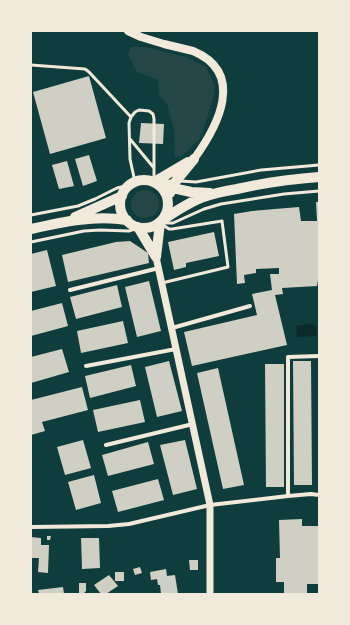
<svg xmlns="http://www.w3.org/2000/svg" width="350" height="625" viewBox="0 0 350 625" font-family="Cabin,sans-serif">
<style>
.green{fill:#244646}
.water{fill:#0a2a2b}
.building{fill:#cfcfc3}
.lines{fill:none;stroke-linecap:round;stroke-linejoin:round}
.service{stroke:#f1e9da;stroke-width:3}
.minor{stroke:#f1e9da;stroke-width:4}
.tertiary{stroke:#f1e9da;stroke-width:7}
.secondary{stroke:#f1e9da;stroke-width:8}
.trunk{stroke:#f1e9da;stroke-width:10}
</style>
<rect width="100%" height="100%" fill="#0f3d3e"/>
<!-- green -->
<path class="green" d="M131,47h14l41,10 20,10 9,20 -2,12 -12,38 -19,19 -7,1 -1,-28 -7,-25 -8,-9 -1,-15 -21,-8 -9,-17z
M131 204a14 14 0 1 1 28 0a14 14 0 1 1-28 0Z"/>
<!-- water -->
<path class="water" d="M309,324l7,1 1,11 -20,1 -1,-11z"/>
<!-- building -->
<path class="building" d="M89,76l17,62 -56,16 -17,-62z
M141,123l23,1 -1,20 -24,-1z
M89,155l8,26 -14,5 -8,-27z
M67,161l7,25 -15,3 -7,-24z
M316,202h3v78h-1l-1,6 -35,2 1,6 -8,1 12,50 -95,21 -8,-34 73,-17 -5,-21 20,-4 -2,-16h9v-6l-23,1v4l-12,2 1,8 -8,1 -3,-70 18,-3 47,-4 2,14h16z
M214,232l5,24 -33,7v4l-12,3 -6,-28z
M130,241l18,12 1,10 -81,19 -6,-27 54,-13z
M47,250l9,36 -25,6v-38z
M149,281l12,50 -24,6 -12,-50z
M117,285l5,22 -46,12 -6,-22z
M62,303l6,23 -37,10v-25z
M123,321l5,22 -47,10 -4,-22z
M62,349l7,23 -38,11v-26z
M169,361l13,50 -25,6 -12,-50z
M293,361h18l1,124h-18z
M265,364h19v123h-18z
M131,365l5,21 -46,12 -5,-22z
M218,368l26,117 -21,4 -26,-116z
M82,387l6,23 -46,12 3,9 -14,4v-35z
M140,400l5,22 -47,10 -5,-22z
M83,440l8,28 -26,7 -8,-28z
M185,440l12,49 -24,6 -13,-50z
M148,442l6,22 -46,12 -6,-21z
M94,475l7,28 -25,7 -8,-28z
M158,479l6,21 -46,12 -6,-21z
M302,519v7h17v58h-12v10h-23v-12h-8v-24h4l-1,-38z
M47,536h4l-1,4h-3z
M31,537l10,1v7h8l-1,28 -10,-1 1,-14h-8z
M81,538h18l1,30 -18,1z
M189,560h9v10h-8z
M140,567l2,6 -7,2 -2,-6z
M166,569l1,7 8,-1 3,19h-17l-1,-9h-2l-1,-6 -6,1 -1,-8z
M115,572h9v9h-9z
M109,575l9,11 -12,8h-5l-7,-9z
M79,583h7v8l-3,3h-4z
M63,587l1,7h-25l-1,-4z"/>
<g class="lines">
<!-- service -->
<path class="service" d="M31,65l54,4 4,3 42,45
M130,139l24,29
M162,181h12
M180,181l16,1 65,-12 58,-5
M135,182l-5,-23 -1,-36 2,-6 4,-5 4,-2 10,1 4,3 1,5v60
M31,215l47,-9 17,-7 22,-11 13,-3
M164,223h9l31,-14 17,-5 63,-10 35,-3
M31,242l53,-11 16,-1 29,1 8,-3
M162,283l66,-16 -6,-46 -50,8h-3l-6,-4"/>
<!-- minor -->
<path class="minor" d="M70,290l89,-22
M172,328l78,-22
M86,366l90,-17
M106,445l87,-21
M288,496v-139l31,-1
M31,527l77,-1 21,-2 81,-19 78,-9 23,-2 8,1"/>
<!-- tertiary -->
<path class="tertiary" d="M156,257l54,248v89"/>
<!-- secondary -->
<path class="secondary" d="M128,31l13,6 23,7 29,7c53,22 25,75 1,108"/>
<!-- trunk -->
<path class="trunk" d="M120 204a24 24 0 1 1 48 0a24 24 0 1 1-48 0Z
M154,182l34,-20
M159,185l32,7 19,1
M170,193l6,-12 18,-22
M75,217l47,-21
M164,219c12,-8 24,-16 37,-21 12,-5 24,-7 36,-9 27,-6 54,-10 82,-12
M138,227l18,30
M31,229c31,-7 63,-14 96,-9
M156,257l4,-34"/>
</g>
<!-- border -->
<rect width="350" height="625" fill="none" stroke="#f1e9da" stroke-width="64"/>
</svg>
